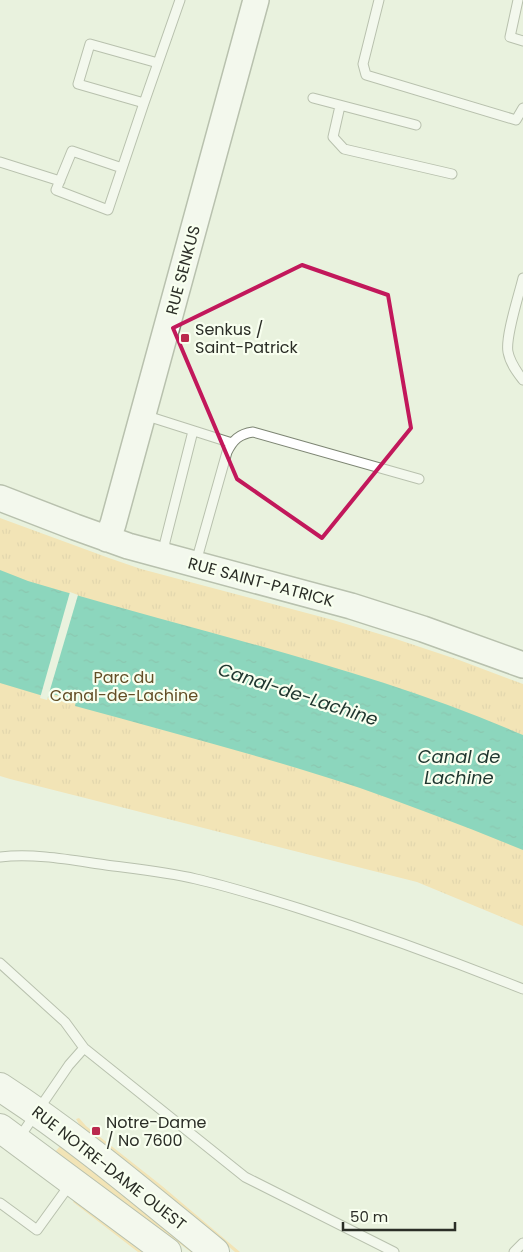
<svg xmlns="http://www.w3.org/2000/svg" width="523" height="1252" viewBox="0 0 523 1252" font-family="Poppins,sans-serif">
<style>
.grass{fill:#fdd285}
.park{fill:url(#park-tufts)}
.water{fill:url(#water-ripples)}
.pier{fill:#e9f2de}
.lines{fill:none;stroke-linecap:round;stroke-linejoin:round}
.lane-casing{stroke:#7d8573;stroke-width:11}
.secondary-casing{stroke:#7d8573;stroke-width:28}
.primary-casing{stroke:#7d8573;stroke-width:30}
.lane{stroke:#fff;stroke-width:9}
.secondary{stroke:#fff;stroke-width:25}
.primary{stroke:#fff;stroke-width:28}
.marked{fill:none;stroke:#c2185b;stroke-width:4;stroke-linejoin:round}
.poi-dot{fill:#ba294d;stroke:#f8ffef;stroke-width:2}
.labels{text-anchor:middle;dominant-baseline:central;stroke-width:4.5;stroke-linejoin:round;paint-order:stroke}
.street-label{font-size:16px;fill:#2b2e27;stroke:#f8ffef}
.poi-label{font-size:16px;fill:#2b2e27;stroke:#f8ffef;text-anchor:start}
.park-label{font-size:16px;fill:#634e26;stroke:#f8ffef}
.water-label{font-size:18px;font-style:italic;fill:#1f362f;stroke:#f8ffef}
</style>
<defs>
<pattern id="park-tufts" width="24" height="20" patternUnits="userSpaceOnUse" patternTransform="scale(1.25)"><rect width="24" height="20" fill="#fdd285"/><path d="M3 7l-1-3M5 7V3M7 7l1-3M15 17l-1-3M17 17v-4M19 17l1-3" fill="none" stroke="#d9b573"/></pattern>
<pattern id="water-ripples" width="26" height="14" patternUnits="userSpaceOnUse" patternTransform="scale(1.25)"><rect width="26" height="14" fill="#1cb494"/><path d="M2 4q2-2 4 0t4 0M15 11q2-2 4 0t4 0" fill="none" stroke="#199379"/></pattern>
</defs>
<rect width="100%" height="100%" fill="#e9f2de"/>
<!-- grass -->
<path class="grass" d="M79,1118l7,8 76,60 78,66h-5l-85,-72 -64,-49 -6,-5 -4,-7z
M61,1145l137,107h-7l-136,-100z
M75,1199l67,53h-4l-65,-50z"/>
<!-- park -->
<path class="park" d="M0,518l109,40 32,11 192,51 63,19 63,21 64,24v242l-106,-44 -407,-103 -10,-3z"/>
<!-- water -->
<path class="water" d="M0,570l28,11 34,10c154,45 313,80 461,144v115c-54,-22 -108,-43 -163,-62 -94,-31 -190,-56 -285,-82l1,-6 -24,-6 -2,4 -50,-15z"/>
<!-- pier -->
<path class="pier" d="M70,592l8,3 -31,105 -7,-2z"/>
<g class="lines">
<!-- lane casing -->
<g class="lane-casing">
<path id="lane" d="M379,0l-16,64 3,11 150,45 7,-12
M518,0l-8,37 13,4
M313,98l103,27
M144,103l-66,-19 12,-40 68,19
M340,106l-7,31 11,12 108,25
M0,162l60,19
M122,168l-50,-17 -16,39 52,20 36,-107 36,-103
M523,278c-4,17 -18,59 -15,74 2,11 9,20 15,28
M144,415l88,28
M164,555l1,-13 28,-111
M196,562l31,-110c6,-12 12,-18 26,-20l166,47
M0,857c35,-4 71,3 106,8 30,4 60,7 90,14 35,8 70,19 105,30 75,24 149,51 222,80
M0,963l65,59 19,26
M19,1138l50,-73 15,-17 161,129 149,75
M0,1203l37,27 34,-47
M514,1252l9,-9"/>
</g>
<!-- secondary casing -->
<g class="secondary-casing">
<path id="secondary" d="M0,498l75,29 53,19 223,60 72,23 100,36
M107,539l6,-15 143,-524"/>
</g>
<!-- primary casing -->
<g class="primary-casing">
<path id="primary" d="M0,1087c76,49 145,108 215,165
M0,1128l167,124"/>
</g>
<!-- lane -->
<use href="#lane" class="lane"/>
<!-- secondary -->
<use href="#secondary" class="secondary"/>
<!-- primary -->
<use href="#primary" class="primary"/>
</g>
<!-- marked area -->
<path d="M0 0H523V1252H0ZM302,265l86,30 23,133 -89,110 -85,-59 -64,-151z" fill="#e9f2de" fill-opacity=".55" fill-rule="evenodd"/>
<path class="marked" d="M302,265l86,30 23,133 -89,110 -85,-59 -64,-151z"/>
<!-- markers -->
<g class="poi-dot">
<rect x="180" y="333" width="10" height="10" rx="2.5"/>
<rect x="91" y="1126" width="10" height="10" rx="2.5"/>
</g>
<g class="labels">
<!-- street labels -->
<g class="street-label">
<text transform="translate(183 270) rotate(-75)">RUE SENKUS</text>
<text transform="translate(261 582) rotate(15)">RUE SAINT-PATRICK</text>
<text transform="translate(109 1168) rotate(38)">RUE NOTRE-DAME OUEST</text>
</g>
<!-- poi labels -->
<g class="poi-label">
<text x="195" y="329">Senkus /<tspan x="195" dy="18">Saint-Patrick</tspan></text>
<text x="106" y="1122">Notre-Dame<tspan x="106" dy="18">/ No 7600</tspan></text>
</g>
<!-- park labels -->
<g class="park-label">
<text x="124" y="677">Parc du<tspan x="124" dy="18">Canal-de-Lachine</tspan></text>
</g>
<!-- water labels -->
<g class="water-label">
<text transform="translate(298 694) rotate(18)">Canal-de-Lachine</text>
<text x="459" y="756">Canal de<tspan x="459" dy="21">Lachine</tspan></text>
</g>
</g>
<!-- scale -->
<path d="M343 1222v8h112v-8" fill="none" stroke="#2b2e27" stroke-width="2.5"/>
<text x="350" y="1222" font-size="15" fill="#2b2e27" stroke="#f8ffef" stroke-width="4" paint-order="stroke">50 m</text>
</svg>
